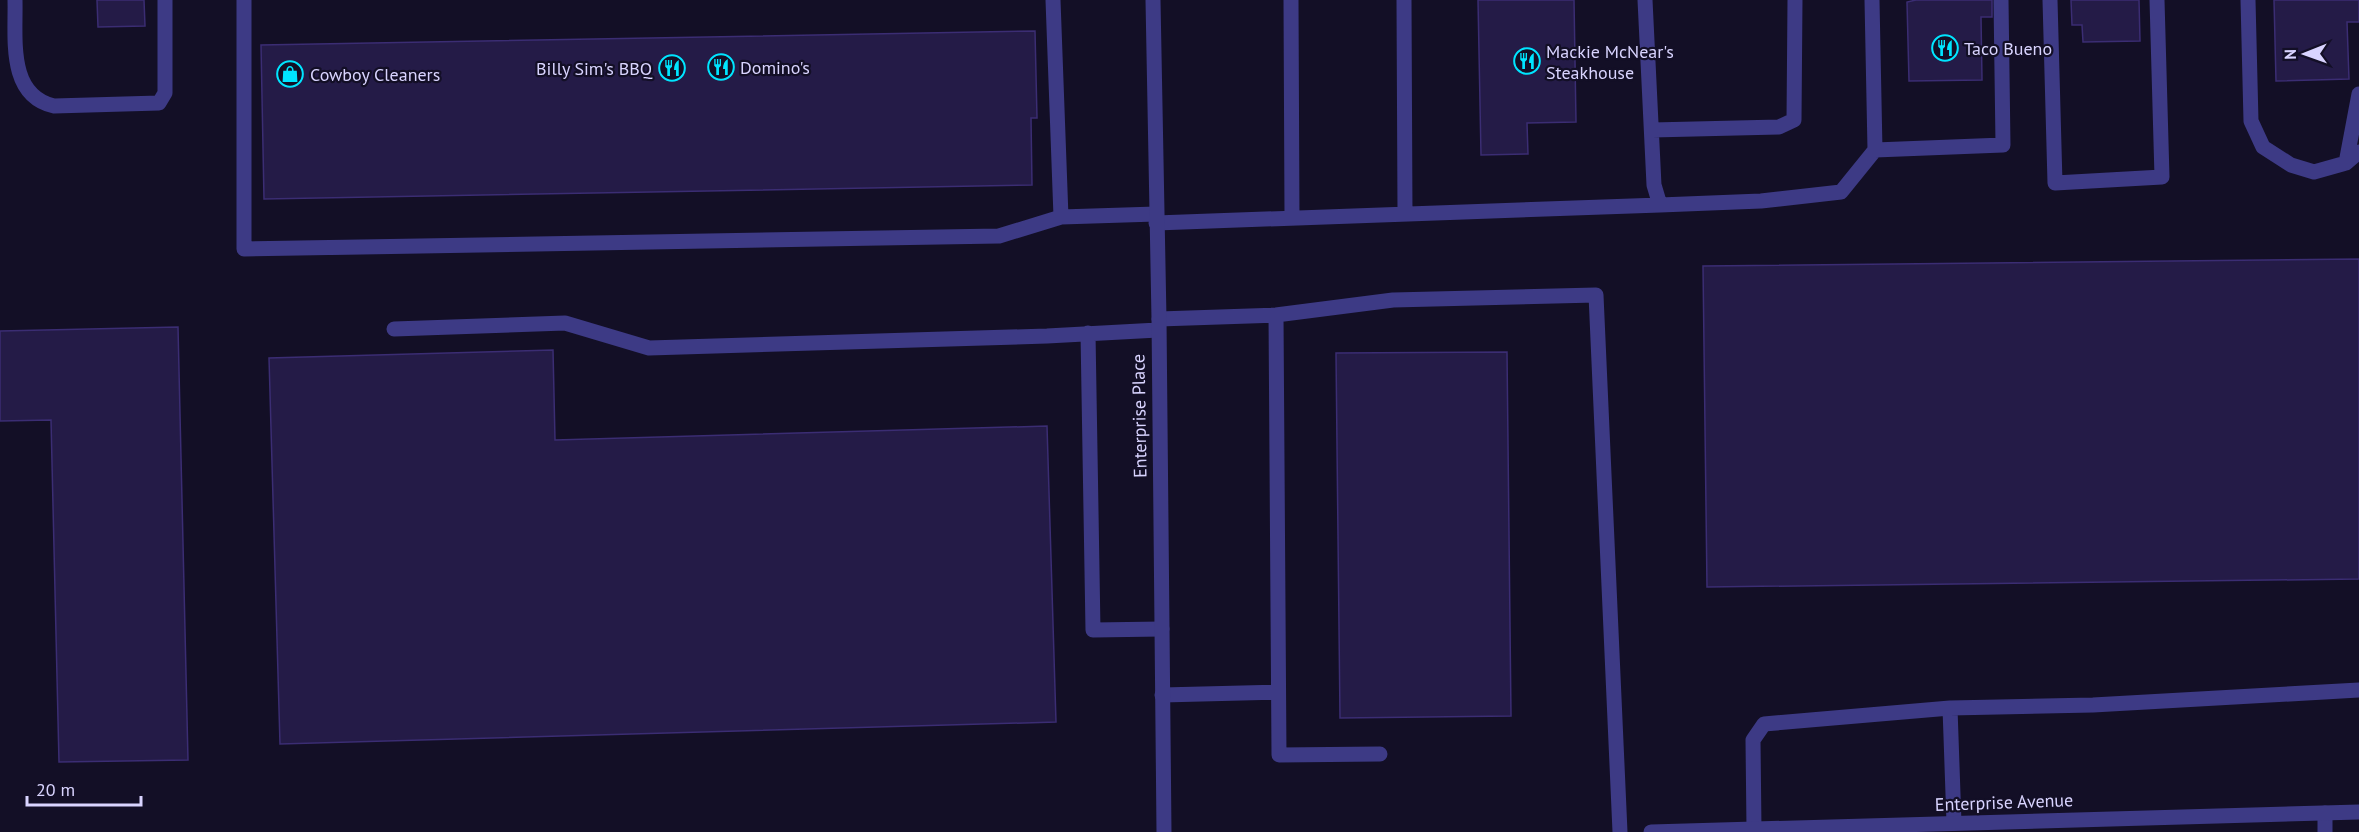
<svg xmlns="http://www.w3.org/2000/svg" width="2359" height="832" viewBox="0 0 2359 832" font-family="'PT Sans',sans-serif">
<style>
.building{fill:#241b47;stroke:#3b2d73;stroke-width:1.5}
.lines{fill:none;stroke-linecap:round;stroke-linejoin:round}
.lane{stroke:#3d3a85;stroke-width:15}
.street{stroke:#3d3a85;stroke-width:15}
.labels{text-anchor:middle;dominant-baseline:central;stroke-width:4.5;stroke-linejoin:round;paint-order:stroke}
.poi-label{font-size:18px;fill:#d9d4ff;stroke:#130f26;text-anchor:start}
.street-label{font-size:18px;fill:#d9d4ff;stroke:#130f26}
</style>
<rect width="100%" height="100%" fill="#130f26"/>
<!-- building -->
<path class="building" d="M97,0h47l1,26 -47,1z
M1478,0h96l2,122 -49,1 1,31 -47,1z
M1916,0h76v17h-11l1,63 -73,1 -2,-79z
M2071,0h68l1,41 -57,1 -1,-17h-10z
M2274,0h85v22h-12l2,57 -73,2z
M1035,31l2,87h-6l1,67 -768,14 -3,-154z
M2359,259v320l-652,8 -4,-321z
M178,327l10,433 -129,2 -8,-342 -51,1v-90z
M553,350l2,90 492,-14 9,296 -776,22 -11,-386z
M1507,352l4,364 -171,2 -4,-365z"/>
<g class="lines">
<!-- lane -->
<path class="lane" d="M15,0c1,38 -8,95 39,106l105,-3 6,-10v-93
M244,0v249l755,-13 62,-19
M1053,0l8,217 95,-3
M1291,0l1,218
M1404,0l1,214
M1645,0l9,185 6,20 101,-4 80,-9 34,-42
M1872,0l3,150 128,-5 -2,-145
M2050,0l5,183 107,-6 -5,-177
M2248,0l3,121 12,26 28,18 23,7 32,-9 13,-11
M1652,130l127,-3 15,-7 1,-120
M2346,163l13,-69
M1156,223l504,-18
M1276,315l3,440 101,-1
M1159,319l117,-4 117,-15 203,-5 24,537
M394,329l171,-6 84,25 398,-12 111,-6
M1088,333l5,297 69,-1
M1162,695l116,-3
M2325,813v19
M1954,823l-4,-115 143,-3 266,-15
M1754,829l-1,-89 11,-16 186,-16"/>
<!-- street -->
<path class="street" d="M1153,0l6,319 5,513
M1651,832l708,-20"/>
</g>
<!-- icons -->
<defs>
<g id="restaurant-ring" transform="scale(1.35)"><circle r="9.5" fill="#130f26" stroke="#00e5ff" stroke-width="1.5"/><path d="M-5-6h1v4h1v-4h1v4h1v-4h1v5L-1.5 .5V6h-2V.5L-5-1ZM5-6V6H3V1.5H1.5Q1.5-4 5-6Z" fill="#00e5ff"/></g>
<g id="shop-ring" transform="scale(1.35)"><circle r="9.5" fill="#130f26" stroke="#00e5ff" stroke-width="1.5"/><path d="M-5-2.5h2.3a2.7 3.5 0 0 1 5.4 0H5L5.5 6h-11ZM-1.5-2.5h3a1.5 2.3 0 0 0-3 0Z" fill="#00e5ff"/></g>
</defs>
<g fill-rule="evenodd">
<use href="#restaurant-ring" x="1945" y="48"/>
<use href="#restaurant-ring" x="1527" y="61"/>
<use href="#restaurant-ring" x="721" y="67"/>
<use href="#restaurant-ring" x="672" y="68"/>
<use href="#shop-ring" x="290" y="74"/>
</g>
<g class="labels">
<!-- poi labels -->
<g class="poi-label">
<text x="1964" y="48">Taco Bueno</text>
<text x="1546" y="51">Mackie McNear's<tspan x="1546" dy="21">Steakhouse</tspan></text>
<text x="740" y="67">Domino's</text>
<text x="652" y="68" text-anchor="end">Billy Sim's BBQ</text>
<text x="310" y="74">Cowboy Cleaners</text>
</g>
<!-- street labels -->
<g class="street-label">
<text transform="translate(1139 416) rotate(-91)">Enterprise Place</text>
<text transform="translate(2004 802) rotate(-2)">Enterprise Avenue</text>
</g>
</g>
<!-- north arrow -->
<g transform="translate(2305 54) rotate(269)" stroke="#130f26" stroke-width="4.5" paint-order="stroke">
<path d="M0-4.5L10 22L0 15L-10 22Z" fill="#d9d4ff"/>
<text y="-9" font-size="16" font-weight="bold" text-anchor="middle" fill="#d9d4ff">N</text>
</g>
<!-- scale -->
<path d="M27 796v9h114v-9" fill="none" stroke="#d9d4ff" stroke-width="3"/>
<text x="36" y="796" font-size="18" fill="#d9d4ff" stroke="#130f26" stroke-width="4.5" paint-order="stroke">20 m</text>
</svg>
